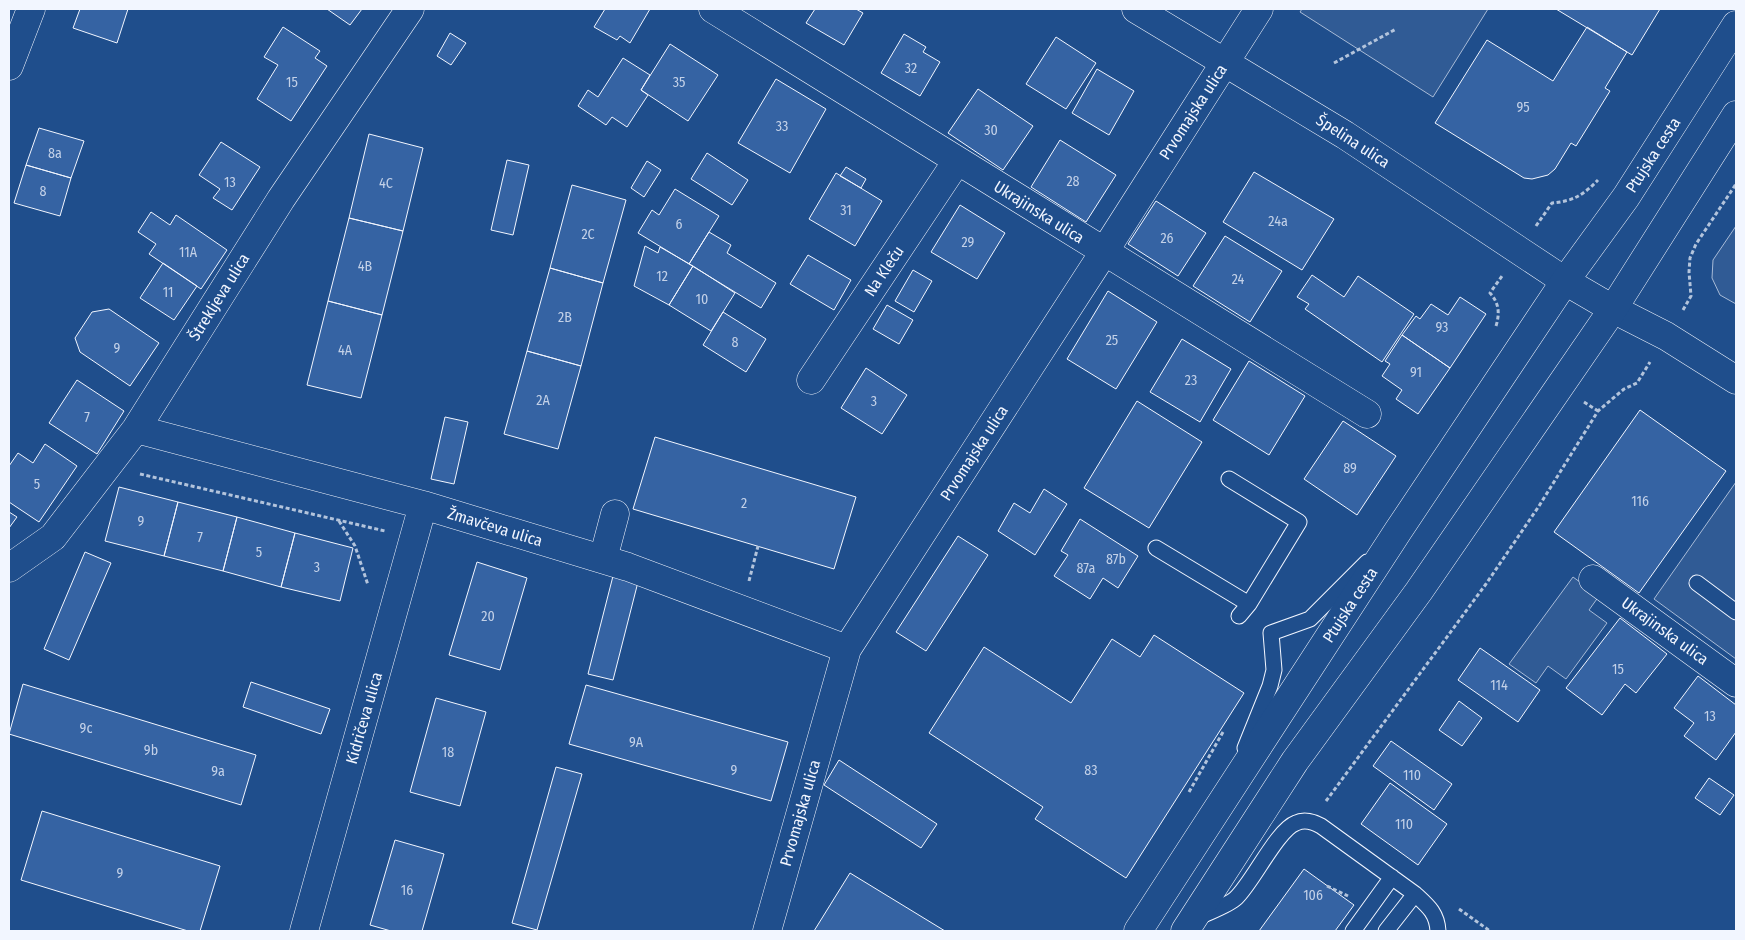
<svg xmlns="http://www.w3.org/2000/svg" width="1745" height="940" viewBox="0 0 1745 940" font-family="'Fira Sans Condensed',sans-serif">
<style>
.parking{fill:#305b95;stroke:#a8bbd7}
.building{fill:#3563a3;stroke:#f2f6ff}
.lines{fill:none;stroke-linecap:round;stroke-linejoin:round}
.lane-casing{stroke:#f2f6ff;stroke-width:17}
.street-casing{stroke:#f2f6ff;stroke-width:29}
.secondary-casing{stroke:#f2f6ff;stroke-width:29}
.primary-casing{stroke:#f2f6ff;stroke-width:29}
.path{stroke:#b3c4dc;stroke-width:3;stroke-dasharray:4 2.5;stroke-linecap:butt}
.lane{stroke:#1f4e8c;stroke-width:15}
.street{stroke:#1f4e8c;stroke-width:28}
.secondary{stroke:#1f4e8c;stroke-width:28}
.primary{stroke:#1f4e8c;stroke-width:28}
.labels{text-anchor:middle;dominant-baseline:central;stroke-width:4;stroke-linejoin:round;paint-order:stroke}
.number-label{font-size:14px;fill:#c3d1e8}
.street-label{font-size:16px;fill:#f2f6ff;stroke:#1f4e8c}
</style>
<rect width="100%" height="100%" fill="#1f4e8c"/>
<!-- parking -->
<path class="parking" d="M1302,9h186l-55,88 -133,-85z
M1736,226v78l-16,-9 -8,-17 1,-18z
M1736,482v177l-82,-60z
M1573,577l26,19 -10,14 18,13 -41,56 -18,-13 -12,17 -27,-19z"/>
<!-- building -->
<path class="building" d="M80,9h48l-11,34 -44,-15z
M327,9h35l-12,16z
M605,9h45l-20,34 -10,-7 -3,4 -23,-13z
M815,9h41l7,4 -19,32 -38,-22z
M1556,9h104l-28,46z
M283,27l37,24 -5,7 12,8 -36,55 -34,-22 21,-34 -14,-8z
M1587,27l40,25 -22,36 5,3 -34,55 -5,-3 -16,26 -7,6 -16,4 -8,-1 -89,-55 52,-83 66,41z
M450,33l16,10 -15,22 -14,-9z
M904,34l22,13 -3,5 17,10 -20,34 -39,-23z
M1056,37l40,26 -30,46 -40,-25z
M670,44l48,31 -30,46 -47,-31z
M623,58l27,17 -9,15 7,5 -21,32 -15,-10 -6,8 -28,-19 10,-16 10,7z
M1097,69l37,22 -25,44 -37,-22z
M776,79l50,30 -36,64 -52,-30z
M978,89l55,37 -30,44 -55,-37z
M39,128l45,13 -13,37 -45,-13z
M369,134l54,14 -20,83 -54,-13z
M1060,140l56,35 -30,47 -55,-35z
M221,142l39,25 -28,43 -19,-12 7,-9 -21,-14z
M707,153l41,27 -16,25 -41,-26z
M507,160l22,5 -16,70 -22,-5z
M647,161l14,9 -17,27 -13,-9z
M26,165l45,13 -11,38 -46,-13z
M846,167l20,12 -5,9 -21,-12z
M1254,172l80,47 -32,51 -79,-48z
M836,173l46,28 -27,45 -46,-27z
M572,185l54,15 -23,83 -53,-15z
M675,189l44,27 -30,48 -51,-31 14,-23 7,5z
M1156,201l50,32 -28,43 -50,-32z
M960,205l45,28 -28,46 -46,-27z
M151,212l19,13 6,-10 51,35 -26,39 -52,-35 7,-10 -18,-12z
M349,218l54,13 -21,84 -54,-14z
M709,232l22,13 -4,8 49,30 -15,25 -72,-44z
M1225,236l57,35 -32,51 -57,-36z
M645,246l13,7 2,-6 33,19 -24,39 -35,-19z
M808,255l43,25 -17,30 -44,-26z
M163,263l34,23 -23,34 -34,-22z
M693,266l42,27 -24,38 -42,-26z
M550,268l53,15 -22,83 -54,-15z
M913,270l19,11 -18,31 -19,-11z
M1312,275l32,22 14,-21 56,38 -32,48 -77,-53 4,-5 -12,-7z
M1108,291l49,31 -41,67 -49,-30z
M1460,297l26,17 -36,54 -48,-33 14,-19 4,3 11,-15 17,11z
M328,301l54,14 -21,83 -54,-13z
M887,305l26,15 -14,24 -26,-15z
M109,309l50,34 -29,43 -50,-34 -5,-14 17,-26z
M723,312l43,27 -20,33 -43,-27z
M1402,335l48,33 -32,46 -22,-15 6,-9 -20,-14 8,-12 -5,-3z
M1182,339l49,30 -31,53 -50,-30z
M527,351l54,15 -23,83 -54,-15z
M1249,361l56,35 -36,59 -56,-35z
M866,368l41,27 -25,39 -41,-26z
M77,380l47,31 -27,43 -48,-31z
M1137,401l65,41 -53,86 -65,-40z
M1640,410l86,61 -87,122 -85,-61z
M445,417l23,5 -14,62 -23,-5z
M1343,421l53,35 -39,59 -53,-36z
M655,437l201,60 -22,72 -201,-60z
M45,444l32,22 -38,56 -30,-20v-36l9,-13 15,10z
M119,487l59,15 -14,54 -59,-15z
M1044,489l23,15 -32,51 -37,-24 16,-28 16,10z
M178,502l59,15 -14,54 -59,-15z
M9,512l8,5 -8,11z
M237,517l58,16 -14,54 -58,-16z
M1080,519l58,37 -20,32 -15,-10 -13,21 -36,-23 14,-21 -7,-4z
M295,533l58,15 -13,53 -59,-14z
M958,536l30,19 -62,96 -30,-19z
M85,552l26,11 -42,97 -25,-11z
M477,562l50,16 -27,92 -51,-15z
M613,576l25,6 -25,98 -25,-6z
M1620,618l47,36 -31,39 -11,-9 -23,31 -36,-27z
M1154,635l90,58 -118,185 -91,-59 8,-12 -114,-74 55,-86 87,56 41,-64 28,18z
M1480,648l60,42 -22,32 -60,-42z
M1698,676l38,29v27l-20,28 -32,-24 10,-13 -20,-15z
M251,682l79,27 -9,25 -78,-27z
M23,684l233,71 -15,50 -232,-71z
M586,685l202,57 -17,59 -202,-57z
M436,698l50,14 -26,94 -50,-14z
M1459,701l23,17 -20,28 -23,-16z
M1391,741l61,43 -18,26 -61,-44z
M839,760l98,64 -16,24 -97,-63z
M556,767l26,7 -45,156 -25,-7z
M1709,778l25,17 -14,20 -25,-17z
M1390,783l57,41 -29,41 -57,-41z
M42,811l178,55 -20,65h-12l-167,-51z
M395,840l49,14 -22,77h-31l-21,-6z
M1304,869l50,36 -19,26h-76z
M850,873l95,58h-131z"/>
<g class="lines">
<!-- lane casing -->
<g class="lane-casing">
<path id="lane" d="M1229,479l70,43 -50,82 -10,12
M1156,548l93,56
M1697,583l39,29
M1245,748l25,-62 4,-16 -3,-37 39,-14 57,-57
M1199,917c10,-5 30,-12 37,-19 17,-16 41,-68 60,-75 8,-4 18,-1 25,3l94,68c13,12 22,19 23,37
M1353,931l39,-54
M1386,931l29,-37"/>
</g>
<!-- street casing -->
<g class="street-casing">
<path id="street" d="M713,9l654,405
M1136,9l209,126 220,146
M9,66l22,-57
M811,380l146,-219
M136,429l287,76 205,62 219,82
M603,559l12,-45
M9,568l44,-31 83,-108 145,-230 129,-190
M1593,579l143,104
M304,931l119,-426
M767,931l80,-282 257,-397 155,-243"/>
</g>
<!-- secondary casing -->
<g class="secondary-casing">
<path id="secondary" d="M1613,309l53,27 70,44"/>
</g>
<!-- primary casing -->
<g class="primary-casing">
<path id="primary" d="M1565,281l48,28
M1138,931l260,-400 167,-250 61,-84 110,-172
M1185,931l110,-170 124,-170 194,-282 123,-194"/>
</g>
<!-- path -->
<path class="path" d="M1334,63l62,-34
M1536,226l16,-23c22,-2 31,-8 46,-23
M1683,310l8,-14 -2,-24 1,-14 6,-14 40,-60
M1496,326c4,-13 3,-23 -6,-33l12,-17
M1584,402l14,9
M140,474l245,57
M339,521l16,25 13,39
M749,581l9,-35
M1189,792l34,-60
M1326,801l160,-217 53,-78 59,-95 26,-22 13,-6 13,-21
M1327,886l21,10
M1459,909l31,22"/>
<!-- lane -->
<use href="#lane" class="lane"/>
<!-- street -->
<use href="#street" class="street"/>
<!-- secondary -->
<use href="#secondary" class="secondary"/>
<!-- primary -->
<use href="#primary" class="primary"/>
</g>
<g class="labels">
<!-- number labels -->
<g class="number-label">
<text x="911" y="68">32</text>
<text x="292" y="82">15</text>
<text x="679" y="82">35</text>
<text x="1523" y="107">95</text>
<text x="782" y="126">33</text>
<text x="991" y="130">30</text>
<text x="55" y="153">8a</text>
<text x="1073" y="181">28</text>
<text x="230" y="182">13</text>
<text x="386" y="183">4C</text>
<text x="43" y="191">8</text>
<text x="846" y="210">31</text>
<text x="1278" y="221">24a</text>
<text x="679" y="224">6</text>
<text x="588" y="234">2C</text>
<text x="1167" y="238">26</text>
<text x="968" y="242">29</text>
<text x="188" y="252">11A</text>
<text x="365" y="266">4B</text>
<text x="662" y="276">12</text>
<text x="1238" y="279">24</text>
<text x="168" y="292">11</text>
<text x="702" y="299">10</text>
<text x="565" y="317">2B</text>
<text x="1442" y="327">93</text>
<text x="1112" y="340">25</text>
<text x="735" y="342">8</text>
<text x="117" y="348">9</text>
<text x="345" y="350">4A</text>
<text x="1416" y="372">91</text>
<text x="1191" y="380">23</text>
<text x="543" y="400">2A</text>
<text x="874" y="401">3</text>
<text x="87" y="417">7</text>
<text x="1350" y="468">89</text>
<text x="37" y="484">5</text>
<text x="1640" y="501">116</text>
<text x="744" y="503">2</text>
<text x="141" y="521">9</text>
<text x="200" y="537">7</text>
<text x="259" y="552">5</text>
<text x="1116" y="559">87b</text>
<text x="317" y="567">3</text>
<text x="1086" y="568">87a</text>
<text x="488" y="616">20</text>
<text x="1618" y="669">15</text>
<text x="1499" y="685">114</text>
<text x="1710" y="716">13</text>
<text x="86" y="728">9c</text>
<text x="636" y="742">9A</text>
<text x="151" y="750">9b</text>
<text x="448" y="752">18</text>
<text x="734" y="770">9</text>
<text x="1091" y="770">83</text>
<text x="218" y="771">9a</text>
<text x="1412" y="775">110</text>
<text x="1404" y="824">110</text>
<text x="120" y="873">9</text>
<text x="407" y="890">16</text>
<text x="1313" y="895">106</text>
</g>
<!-- street labels -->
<g class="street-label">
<text transform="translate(1193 112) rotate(-57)">Prvomajska ulica</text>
<text transform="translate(1353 141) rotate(33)">Špelina ulica</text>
<text transform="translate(1653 155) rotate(-57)">Ptujska cesta</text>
<text transform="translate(1039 212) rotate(32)">Ukrajinska ulica</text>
<text transform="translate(884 271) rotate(-56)">Na Kleču</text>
<text transform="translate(219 297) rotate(-58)">Štrekljeva ulica</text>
<text transform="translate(974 453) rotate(-57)">Prvomajska ulica</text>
<text transform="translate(495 527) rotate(17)">Žmavčeva ulica</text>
<text transform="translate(1350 605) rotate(-57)">Ptujska cesta</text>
<text transform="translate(1665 631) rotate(36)">Ukrajinska ulica</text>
<text transform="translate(364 718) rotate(-74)">Kidričeva ulica</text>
<text transform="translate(800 813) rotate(-74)">Prvomajska ulica</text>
</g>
</g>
<!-- border -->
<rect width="1745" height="940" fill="none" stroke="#f2f6ff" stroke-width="20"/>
</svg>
